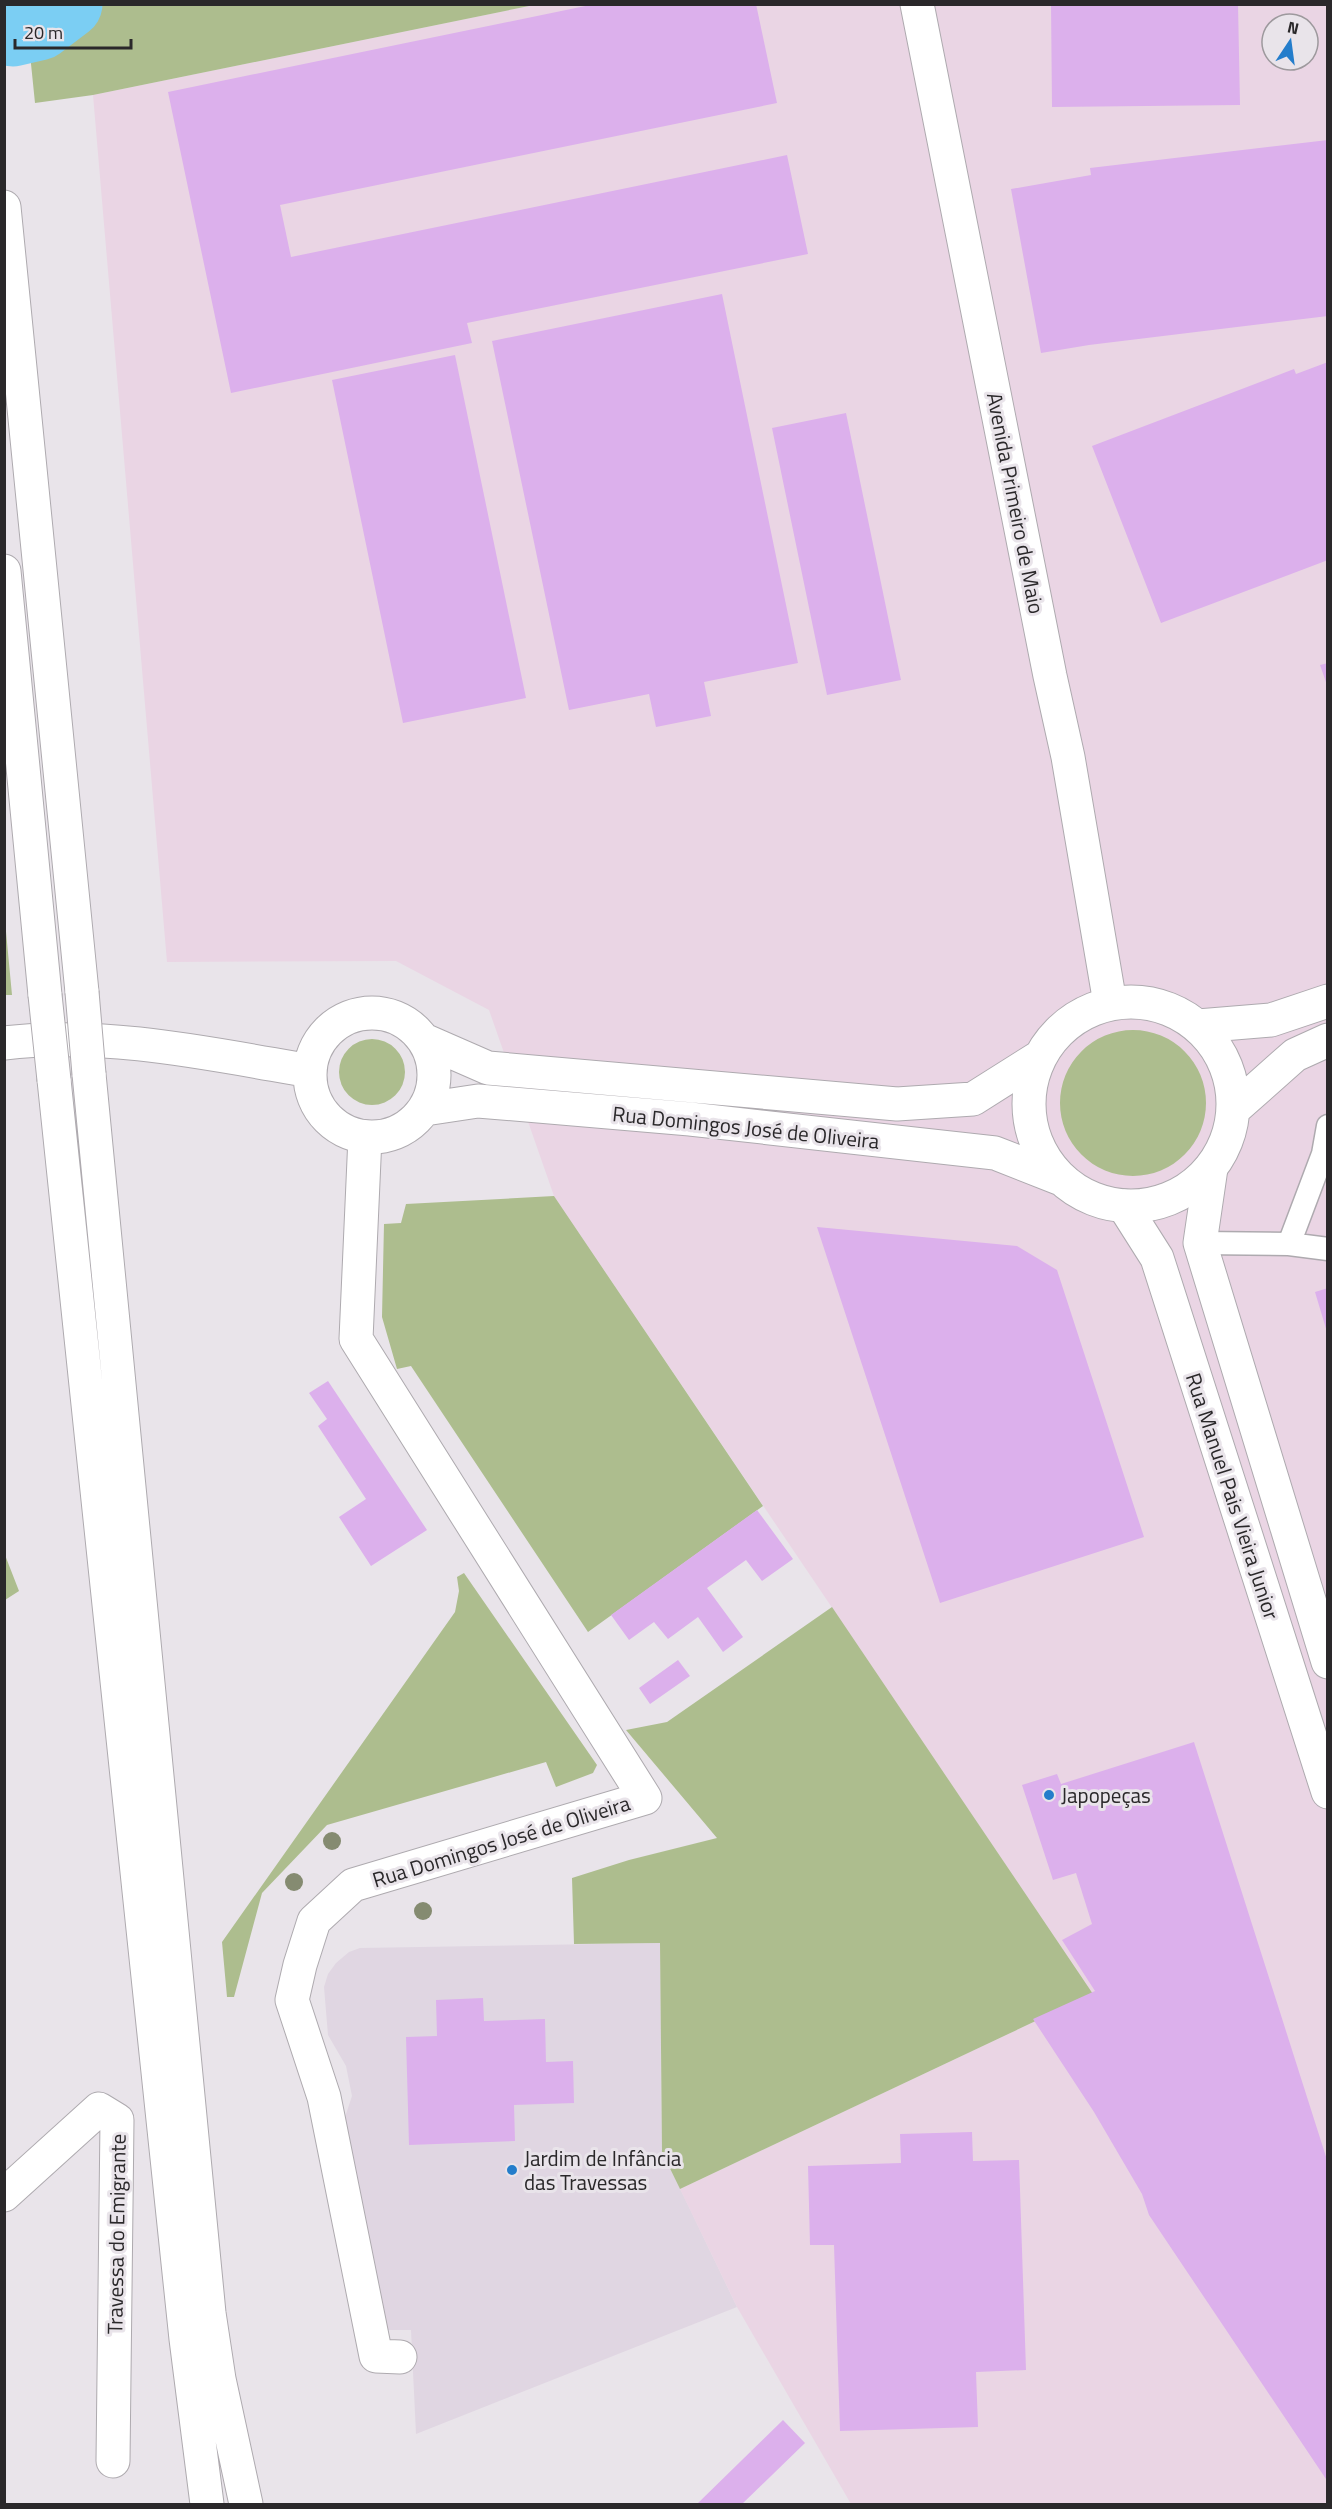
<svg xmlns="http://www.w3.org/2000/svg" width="1332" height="2509" viewBox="0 0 1332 2509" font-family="'Titillium Web',sans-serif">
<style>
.built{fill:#e0d6e2}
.industrial{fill:#ead5e4;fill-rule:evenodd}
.green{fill:#adbd8e}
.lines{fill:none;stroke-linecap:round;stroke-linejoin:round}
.river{stroke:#7bcef3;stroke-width:69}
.building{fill:#dcb0ec}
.service-casing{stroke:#aeaaaf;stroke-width:25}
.minor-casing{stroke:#aeaaaf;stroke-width:35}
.primary-casing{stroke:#aeaaaf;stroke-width:35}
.trunk-casing{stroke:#aeaaaf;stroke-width:35}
.service{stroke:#fff;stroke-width:22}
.minor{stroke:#fff;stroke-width:33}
.primary{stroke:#fff;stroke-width:33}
.trunk{stroke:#fff;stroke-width:33}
.trunk-bridge-casing{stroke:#aeaaaf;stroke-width:35;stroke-linecap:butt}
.trunk-bridge{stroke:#fff;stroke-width:33}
.tree{fill:#858b71}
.poi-dot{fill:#247dcb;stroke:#e9e4ea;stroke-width:2}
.labels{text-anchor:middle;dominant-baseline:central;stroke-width:6;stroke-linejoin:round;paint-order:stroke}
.street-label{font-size:21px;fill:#2a282a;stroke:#e9e4ea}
.poi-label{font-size:21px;fill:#2a282a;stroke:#e9e4ea;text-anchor:start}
</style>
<rect width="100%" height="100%" fill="#e9e4ea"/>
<!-- built -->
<path class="built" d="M660,1943l2,208 75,156 -321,127 -5,-104h-27l-41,-207 9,-27 -6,-30 -18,-31 -4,-48 4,-13 8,-11 13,-11 11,-4z"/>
<!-- industrial -->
<path class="industrial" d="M534,5h793v2499h-476l-114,-197 -57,-118 413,-195 -539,-798 -65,-186 -93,-49 -229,1 -74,-867zM1272,24h36v36h-36z"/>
<!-- green -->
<path class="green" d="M25,5v-1l509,1 -441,90 -58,8z
M5,921l7,74h-8z
M1060 1103a73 73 0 1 1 146 0a73 73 0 1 1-146 0Z
M339 1072a33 33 0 1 1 66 0a33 33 0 1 1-66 0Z
M554,1196l209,310 -175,126 -177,-266 -14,3 -15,-52 2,-93 17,-1 5,-19z
M5,1555l14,36 -14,9h-1z
M464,1573l133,192 -4,8 -37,14 -10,-25 -219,63 -65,68 -28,104h-7l-5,-55 233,-330 4,-21 -2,-14z
M832,1607l261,387 -413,195 -18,-37 -2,-209 -86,1 -2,-66 57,-18 88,-22 -91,-108 41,-8z"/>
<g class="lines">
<!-- river -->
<path class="river" d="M13,32l26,-6 29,-22"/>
</g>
<!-- building -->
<path class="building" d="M595,4h161l21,99 -497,102 11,52 496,-102 21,99 -341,69 5,20 -241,50 -63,-301z
M1051,4h187l2,101 -188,2z
M1328,140v176l-239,29 -48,8 -30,-164 80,-14 -1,-7z
M722,294l76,369 -94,19 7,34 -55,11 -7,-33 -80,16 -77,-369z
M455,355l71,343 -123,25 -71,-343z
M1328,362v198l-167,63 -69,-177 202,-77 2,5z
M846,413l55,267 -74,15 -55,-267z
M1328,663v22h-1l-7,-20z
M817,1227l200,19 40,24 87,267 -204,66z
M1328,1288v44h-1l-12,-40z
M328,1381l99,149 -56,36 -32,-49 27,-18 -48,-73 9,-7 -18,-26z
M757,1510l36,49 -31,22 -16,-21 -39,28 36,49 -20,15 -25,-35 -30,22 -14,-17 -25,18 -18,-25z
M678,1660l12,16 -40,28 -11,-16z
M1194,1742l134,421v319l-179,-267 -7,-21 -48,-82 -61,-93 62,-28 -33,-51 30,-16 -16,-51 -23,7 -31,-95 35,-11 4,10z
M483,1998l1,23 61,-2 1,43 27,-1 1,42 -60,2 1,36 -106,4 -3,-108 31,-1 -1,-36z
M972,2132l1,29 46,-1 7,210 -50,2 2,55 -138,4 -6,-186h-24l-2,-79 93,-3 -1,-29z
M783,2420l22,23 -63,61h-45z"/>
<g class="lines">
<!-- service casing -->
<g class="service-casing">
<path id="service" d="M1323,1154l5,-28
M1200,1243l89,1 34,-90 5,-2
M1289,1244l39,5"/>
</g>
<!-- minor casing -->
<g class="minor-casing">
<path id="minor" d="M917,4l133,672 18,81 42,246
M365,1137l-9,202 289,459 -292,87 -39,36 -14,44 -8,35 32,97 52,259 24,1
M1211,1168l-11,75 128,419
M1124,1206l33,52 171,534
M4,2195l95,-86 18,11 -4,341"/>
</g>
<!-- primary casing -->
<g class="primary-casing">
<path id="primary" d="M1029 1104a102 102 0 1 1 204 0a102 102 0 1 1-204 0Z
M310 1075a62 62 0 1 1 124 0a62 62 0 1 1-124 0Z
M1198,1026l73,-6 57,-19
M424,1040l64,28 409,36 76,-5 65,-41
M4,1043c101,-12 207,11 306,28
M425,1109l53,-8 212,18 305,34 66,26
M1233,1110l62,-55 33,-15"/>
</g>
<!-- trunk casing -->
<g class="trunk-casing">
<path id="trunk" d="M4,207l78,785
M4,571l41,424
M89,1074l120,1239 10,66 27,125
M54,1080l132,1259 21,165"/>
</g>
<!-- service -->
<use href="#service" class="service"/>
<!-- minor -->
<use href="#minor" class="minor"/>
<!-- primary -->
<use href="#primary" class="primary"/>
<!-- trunk -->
<use href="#trunk" class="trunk"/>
<!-- trunk-bridge casing -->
<g class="trunk-bridge-casing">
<path id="trunk-bridge" d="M82,992l7,82
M45,995l9,85"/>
</g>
<!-- trunk-bridge -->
<use href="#trunk-bridge" class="trunk-bridge"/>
</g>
<!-- trees -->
<g class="tree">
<circle cx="332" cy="1841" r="9"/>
<circle cx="294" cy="1882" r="9"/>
<circle cx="423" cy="1911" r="9"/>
</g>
<!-- markers -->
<g class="poi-dot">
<circle cx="1049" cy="1795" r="6"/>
<circle cx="512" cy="2170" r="6"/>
</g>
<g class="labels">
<!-- street labels -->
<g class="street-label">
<text transform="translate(1016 503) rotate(79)">Avenida Primeiro de Maio</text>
<text transform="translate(746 1127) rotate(6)">Rua Domingos José de Oliveira</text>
<text transform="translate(1233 1496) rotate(72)">Rua Manuel Pais Vieira Junior</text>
<text transform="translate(501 1841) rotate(-17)">Rua Domingos José de Oliveira</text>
<text transform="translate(116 2234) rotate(-89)">Travessa do Emigrante</text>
</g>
<!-- poi labels -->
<g class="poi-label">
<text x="1061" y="1795">Japopeças</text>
<text x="524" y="2158">Jardim de Infância<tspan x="524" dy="24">das Travessas</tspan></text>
</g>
</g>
<!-- border -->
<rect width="1332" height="2509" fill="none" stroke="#2a282a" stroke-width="12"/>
<!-- north arrow -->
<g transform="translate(1290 42) rotate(13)"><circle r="28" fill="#e9e4ea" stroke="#9d999d" stroke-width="1.5"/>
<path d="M0-4.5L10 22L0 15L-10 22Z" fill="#247dcb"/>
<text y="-9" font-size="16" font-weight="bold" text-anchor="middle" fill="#2a282a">N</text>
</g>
<!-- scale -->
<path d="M15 39v9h116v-9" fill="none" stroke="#2a282a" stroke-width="3"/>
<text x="24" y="39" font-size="18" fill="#2a282a" stroke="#e9e4ea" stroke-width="4.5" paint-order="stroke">20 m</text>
</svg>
